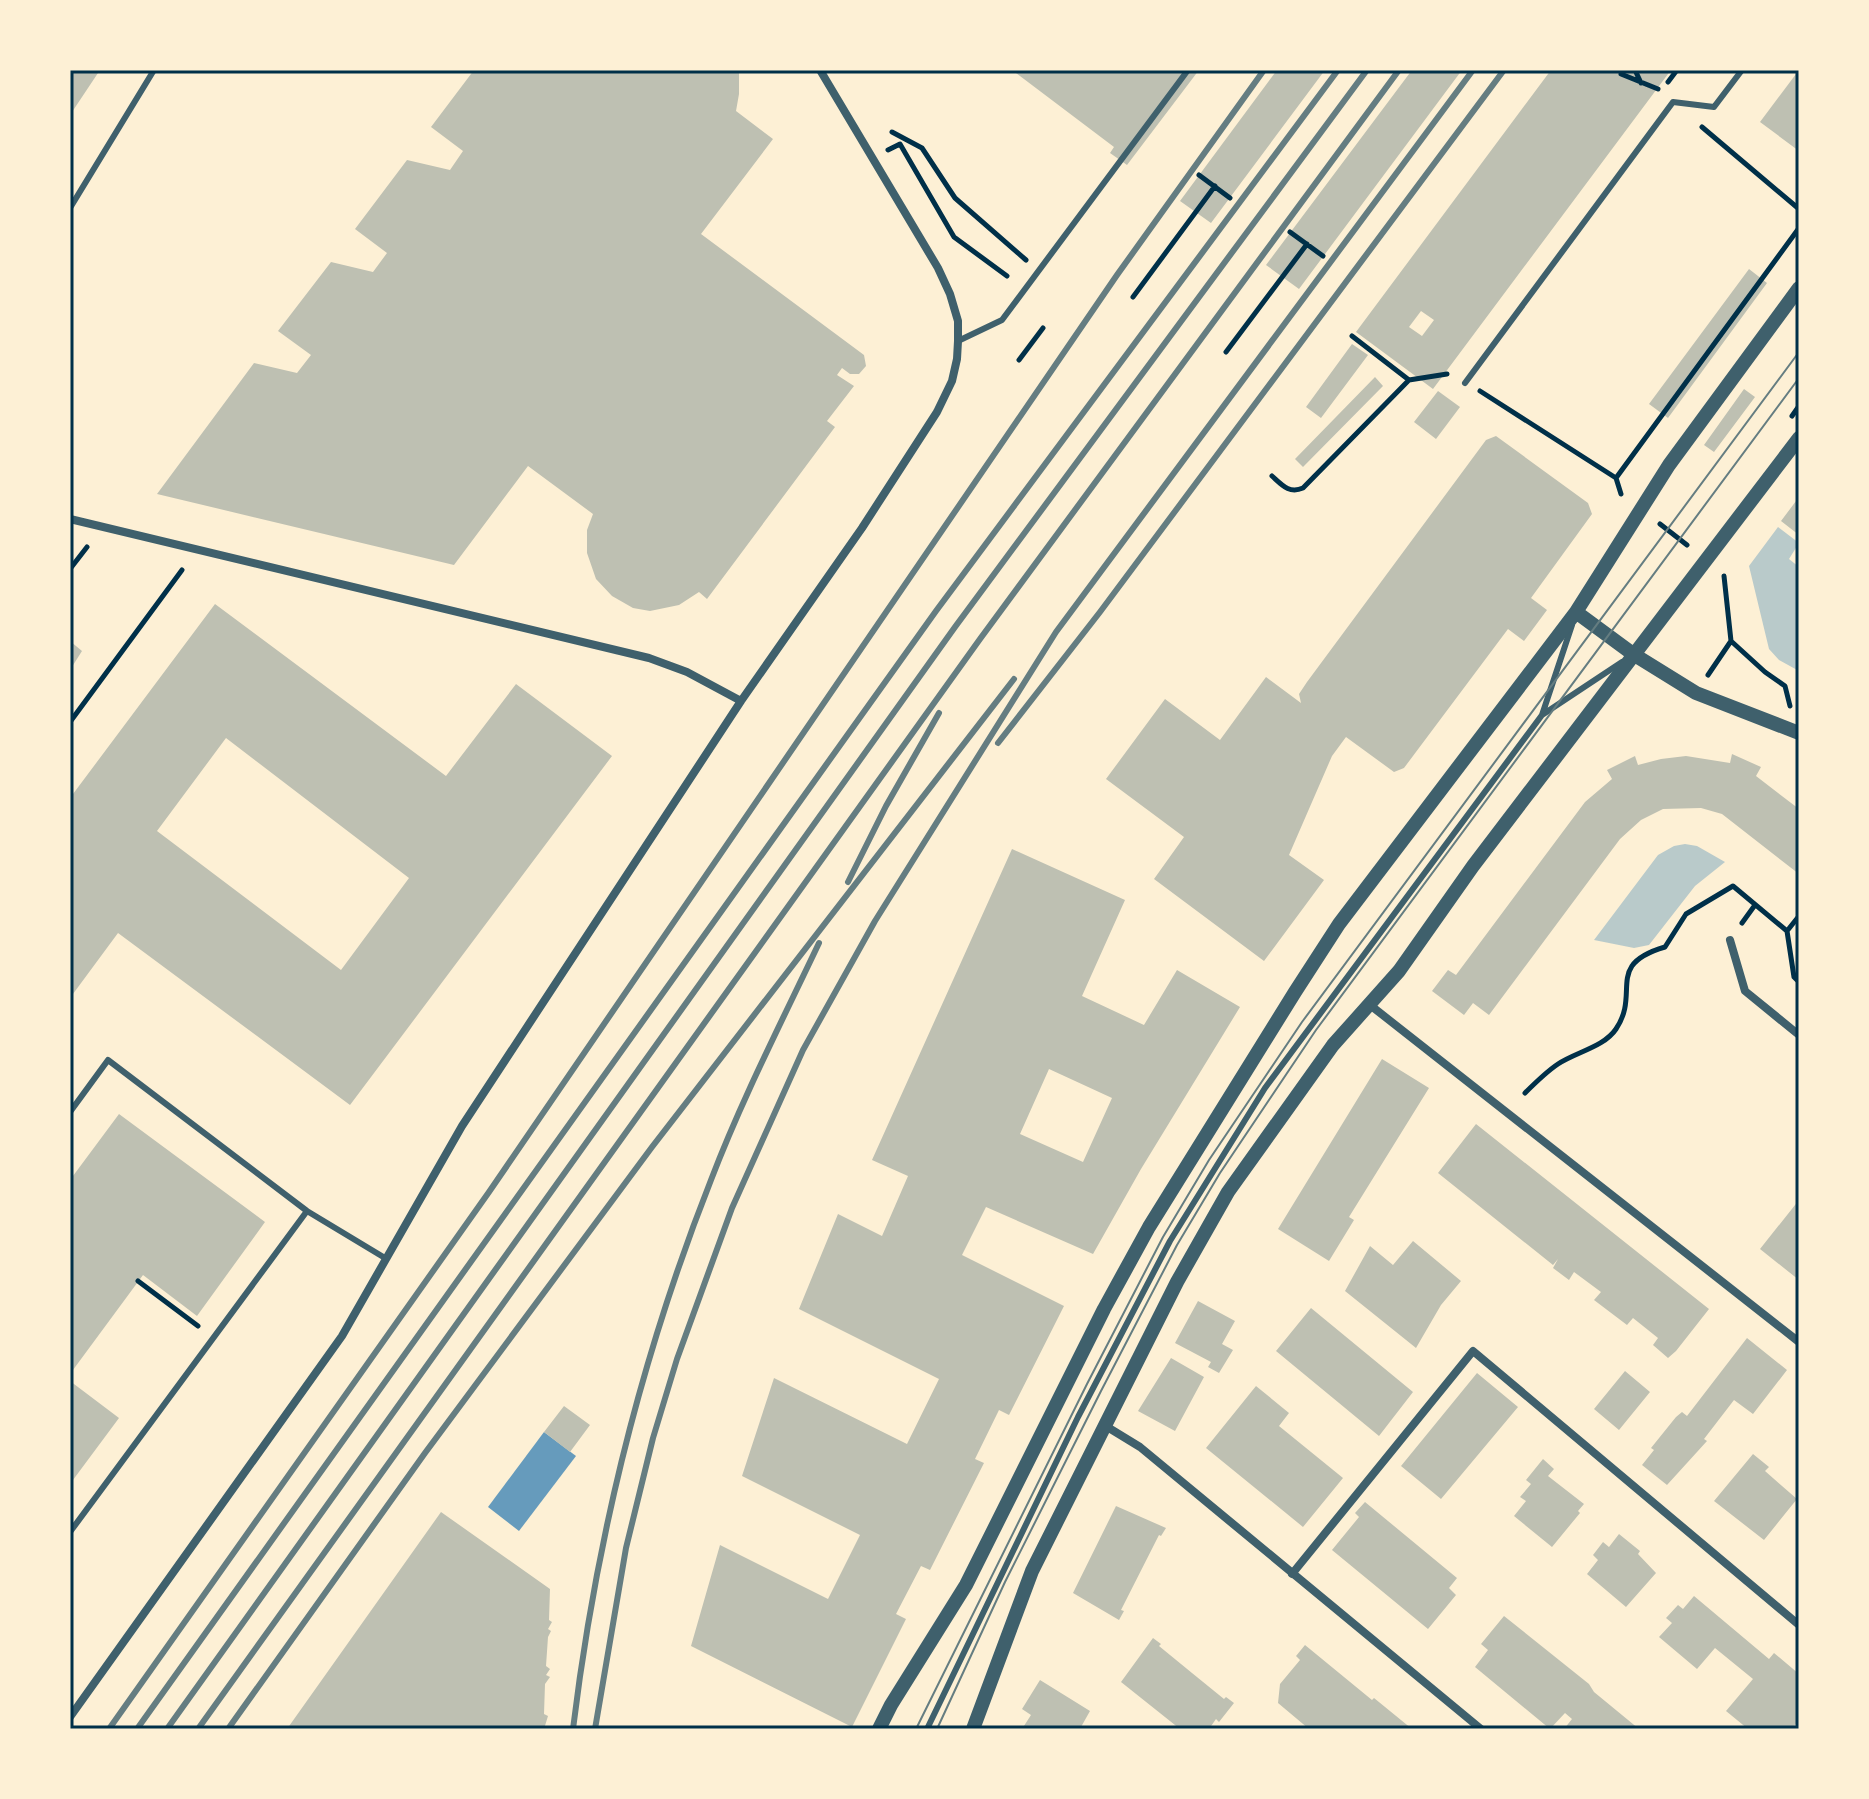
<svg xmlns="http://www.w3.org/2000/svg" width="1869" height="1799" viewBox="0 0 1869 1799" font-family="Lato,sans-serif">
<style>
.green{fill:#b9caca}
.water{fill:#669bbc}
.building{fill:#bec0b2;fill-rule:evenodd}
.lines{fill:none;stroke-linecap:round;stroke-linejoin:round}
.path{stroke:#003049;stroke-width:5}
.service{stroke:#3f606c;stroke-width:6}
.minor{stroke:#3f606c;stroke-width:8}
.tertiary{stroke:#3f606c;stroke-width:14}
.tram{stroke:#657d81;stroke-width:2}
.rail{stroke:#657d81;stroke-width:6}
.neatline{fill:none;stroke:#003049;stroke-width:3}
</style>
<rect width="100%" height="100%" fill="#fdf0d5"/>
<!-- green -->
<path class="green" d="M1778,527l21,16 -10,16 10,8v104l-20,-11 -10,-11 -20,-83z
M1685,844l12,2 28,16 -30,24 -46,59 -15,3 -40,-8 64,-85 16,-9z"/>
<!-- water -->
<path class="water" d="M544,1432l32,24 -57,75 -31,-24z"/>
<!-- building -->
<path class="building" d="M70,70h30l-30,45z
M474,70h265v24l-3,17 37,28 -72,95 163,121 2,11 -7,8h-9l-8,-6 -5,7 17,11 -27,35 8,6 -128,172 -8,-7 -20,13 -29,6 -17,-3 -21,-12 -16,-17 -9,-26v-23l6,-16 -65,-48 -74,99 -297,-71 97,-131 43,10 14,-18 -33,-24 53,-69 42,10 14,-19 -32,-24 52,-69 43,10 13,-19 -32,-24z
M1012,70h187l-72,95 -17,-12 4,-6z
M1277,70h48l-114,153 -31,-22z
M1412,70h50l-163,219 -33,-24z
M1551,70h120l-238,319 -77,-57zM1421,311l13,9 -12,16 -13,-9z
M1799,70v81l-39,-29z
M1749,269l18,14 -99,135 -19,-14z
M1352,344l16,11 -47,63 -15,-11z
M1375,377l8,9 -80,81 -8,-8z
M1744,389l11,8 -41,55 -10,-7z
M1438,391l22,16 -24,32 -22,-17z
M1496,436l92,67 4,11 -61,84 16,12 -23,31 -16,-12 -104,139 -10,4 -48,-35 -14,19 -43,99 35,25 -60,81 -110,-82 30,-42 -78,-58 59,-80 55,41 46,-63 35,26 -2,-9 8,-12 179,-242z
M1799,497v38l-18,-14z
M215,604l231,172 70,-92 96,72 -262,349 -232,-172 -48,65v-200zM226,738l183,140 -68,92 -184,-139z
M70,641l12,10 -12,19z
M1732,754l29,13 -5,9 43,33v65l-77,-60 -21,-6 -38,1 -22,11 -21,19 -131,176 -16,-12 -9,12 -32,-24 16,-21 8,5 129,-173 27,-23 -5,-9 28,-14 3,9 23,-6 25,-3 44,7z
M1012,849l113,51 -43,96 62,29 33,-55 63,37 -99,162 -48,85 -107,-47 -24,48 102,51 -55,109 -10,-5 -24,49 9,4 -54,107 -9,-4 -25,48 10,5 -54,108 -161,-81 29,-101 108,54 32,-64 -118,-59 32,-98 133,66 32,-65 -140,-70 39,-95 44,22 26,-60 -36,-16zM1049,1069l63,29 -29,64 -63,-28z
M1382,1059l47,29 -80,129 5,3 -25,41 -51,-32z
M119,1114l146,108 -68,94 -54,-41 -73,99v-194z
M1476,1124l233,185 -33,42 -8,7 -15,-13 5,-7 -25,-20 -6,7 -33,-25 7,-8 -27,-20 -5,8 -16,-12 5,-9 -5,6 -115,-92z
M1799,1200v80l-39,-31z
M1413,1241l48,40 -20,24 -25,43 -71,-57 25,-45 23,19z
M1198,1301l37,20 -13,23 11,6 -14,23 -11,-6 3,-5 -36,-19z
M1311,1308l102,84 -34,44 -103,-85z
M1747,1338l40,32 -34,44 -19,-14 -30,39 3,2 -40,44 -25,-20 12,-15 -3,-2 25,-31 6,-5 5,4z
M1171,1358l33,19 -29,54 -37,-20z
M1625,1371l25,21 -31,38 -25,-21z
M1477,1373l41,34 -77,92 -40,-33z
M70,1381l49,37 -49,66z
M1256,1386l33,27 -10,13 64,52 -40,49 -97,-79z
M564,1406l26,19 -20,27 -26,-20z
M1753,1454l16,13 -4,4 32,28 -33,41 -50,-39z
M1543,1459l11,10 -6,7 36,28 -6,7 2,2 -28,34 -38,-31 12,-15 -6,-4 11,-13 -5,-4z
M1365,1502l92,76 -8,10 7,7 -28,34 -96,-79 27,-33 -4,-4z
M1116,1506l50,22 -5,8 -2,-1 -38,75 3,1 -5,9 -46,-27z
M441,1512l109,77 -1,31 3,2 -4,7 3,2 -3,6 -2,29 4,3 -4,6 4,2 -5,7 -1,30 4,2 -4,13h-257z
M1619,1534l21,17 -2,3 18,19 -30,34 -39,-33 11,-14 -5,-5 10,-13 6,5z
M1694,1596l75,63 5,-6 25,21v46l-7,9h-44l-22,-18 27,-32 -38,-31 -18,21 -38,-32 13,-14 -6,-5 12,-13 5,4z
M1504,1616l85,68 5,8 45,37h-75l8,-10 -7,-6 -15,16 -75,-62 13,-17 -7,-6z
M1153,1638l8,6 -2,2 33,27 32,26 2,-2 8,6 -15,19 -3,-3 -7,10h-29l-59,-47z
M1305,1645l67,55 2,-2 38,31h-103l-31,-26 2,-19 20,-24 -4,-4z
M1040,1680l50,31 -9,16 3,2h-62l9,-14 -9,-6z"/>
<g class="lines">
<!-- path -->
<path class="path" d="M1635,70l6,13
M1621,74l37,15
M1668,82l9,-12
M1702,127l97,82
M892,132l30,16 33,50 71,62
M888,150l12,-6 54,93 53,39
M1199,175l31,23
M1290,232l33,24
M1133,297l82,-111
M1352,336l57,44
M1226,352l81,-108
M1019,360l24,-32
M1480,391l136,87 5,16
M1792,416l7,-10
M1272,476c10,9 17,18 31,12l106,-108 38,-6
M1616,478l183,-250
M1660,524l27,21
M70,569l17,-22
M1731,641l34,31 20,14 5,20
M1708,675l23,-34 -7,-65
M70,722l112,-152
M1742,923l13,-18
M1787,931l7,46 5,5
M1525,1093c11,-11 21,-21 33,-29 18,-12 46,-17 58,-35 25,-37 -12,-64 49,-82l21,-33 47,-28 54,45 12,-15
M138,1281l60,45"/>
<!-- service -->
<path class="service" d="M70,208l84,-138
M958,341l44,-21 186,-250
M1465,383l208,-281 41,5 28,-37
M1542,715l80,-53
M70,1112l38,-52 199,151 78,47
M70,1532l237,-321
M927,1729l151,-312 92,-176 95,-153 277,-373 30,-90"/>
<!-- minor -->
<path class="minor" d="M70,519l579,139 38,14 54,29
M1730,940l15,51 54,44
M1370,1005l429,337
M1104,1425l36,22 341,282
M1292,1574l181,-223 326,274
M70,1717l272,-381 120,-210 279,-425 121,-173 75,-116 15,-31 5,-22 1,-18v-20l-8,-27 -12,-26 -118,-198"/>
<!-- tertiary -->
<path class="tertiary" d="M1576,612l57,42 63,39 103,40
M879,1729l12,-24 75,-120 138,-276 45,-82 146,-235 44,-68 237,-312 93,-147 130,-177
M973,1729l59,-158 145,-289 51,-90 105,-147 66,-74 74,-105 326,-428"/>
<!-- tram -->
<path class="tram" d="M916,1729l171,-345 76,-147 46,-77 93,-138 497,-670
M937,1729l68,-147 96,-191 76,-146 43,-72 96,-143 483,-652"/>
<!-- rail -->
<path class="rail" d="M998,743l102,-131 404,-542
M848,882l38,-76 53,-93
M109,1729l380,-537 628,-917 147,-205
M137,1729l799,-1118 402,-541
M167,1729l788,-1102 412,-557
M198,1729l782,-1090 419,-569
M228,1729l197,-276 227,-306 362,-468
M573,1729c23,-189 68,-372 138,-549 31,-81 71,-159 108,-237
M595,1729l31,-181 27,-110 24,-79 55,-151 71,-158 72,-129 181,-289 417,-562"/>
</g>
<!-- border -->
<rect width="1869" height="1799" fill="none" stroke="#fdf0d5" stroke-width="144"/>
<rect x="72" y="72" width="1725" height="1655" class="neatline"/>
</svg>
